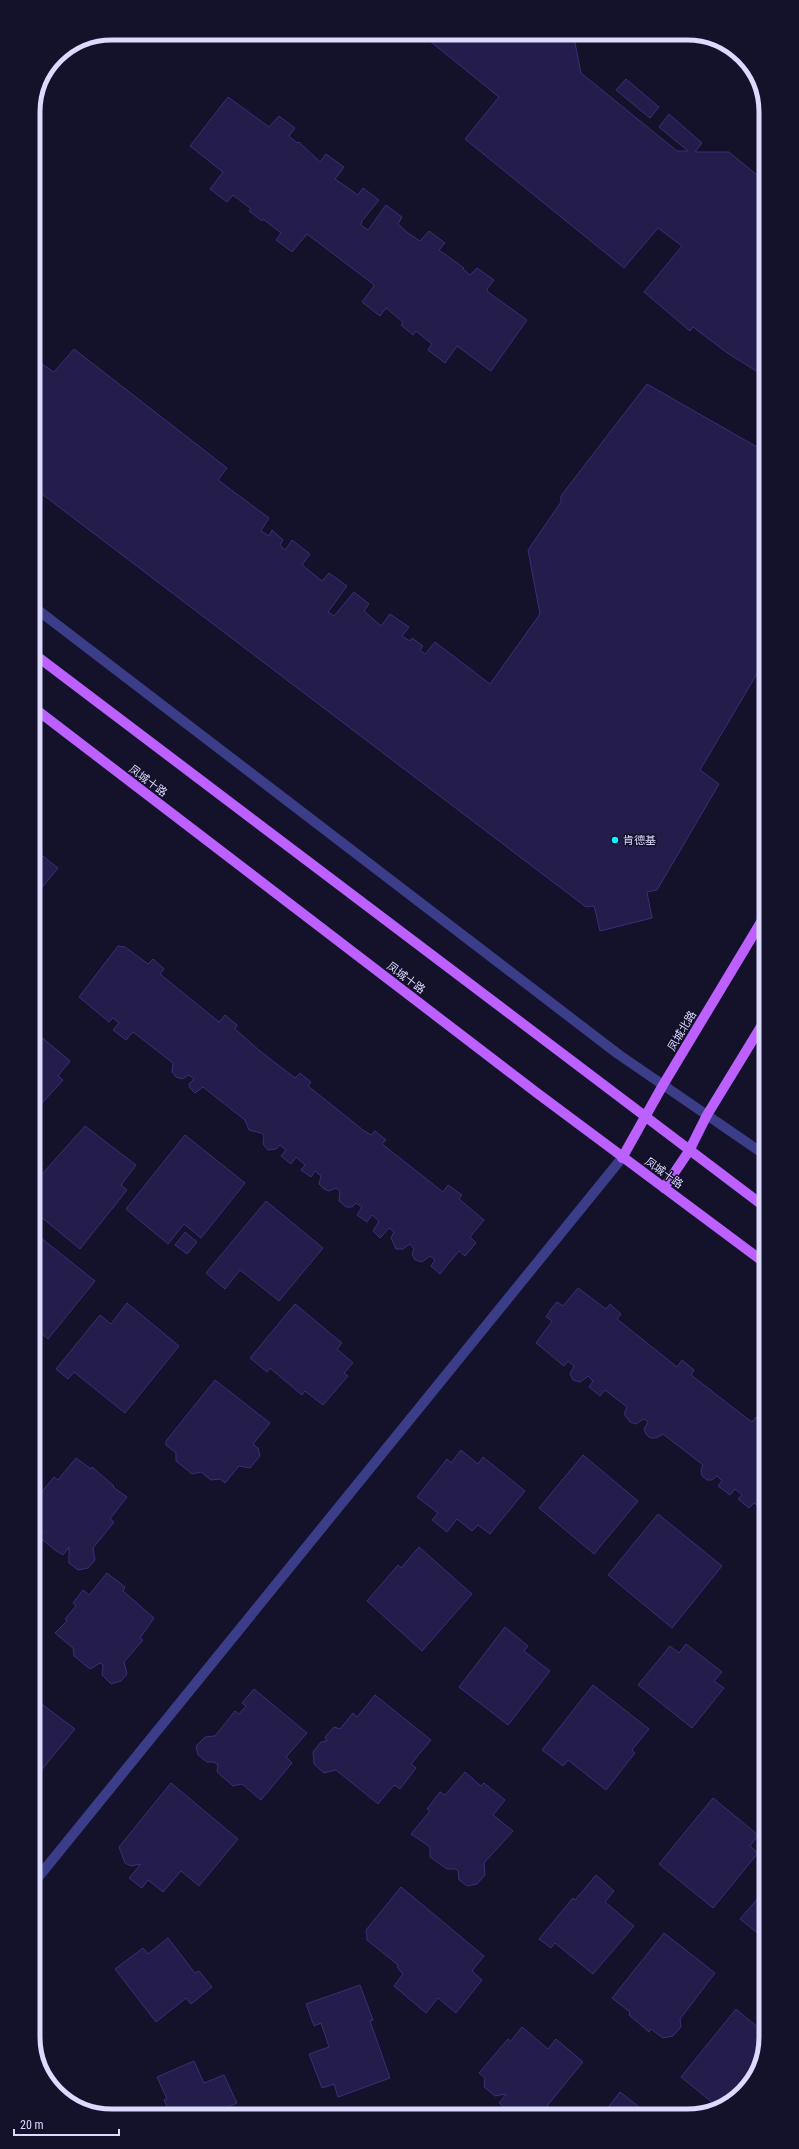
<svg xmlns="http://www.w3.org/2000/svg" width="799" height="2149" viewBox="0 0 799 2149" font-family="'Roboto Condensed','Noto Sans SC',sans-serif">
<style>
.building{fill:#241d4b;stroke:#392f77}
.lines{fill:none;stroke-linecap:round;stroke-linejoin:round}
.minor{stroke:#3c3d89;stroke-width:10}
.major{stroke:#bc61ff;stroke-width:10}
.poi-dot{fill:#06f3ff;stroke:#14112a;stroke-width:1.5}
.labels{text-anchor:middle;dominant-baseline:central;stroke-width:3;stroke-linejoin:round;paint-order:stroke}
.street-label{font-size:11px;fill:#dcdaff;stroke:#14112a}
.poi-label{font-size:11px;fill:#dcdaff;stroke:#14112a;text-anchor:start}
.rim{fill:none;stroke:#dcdaff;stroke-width:5}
</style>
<rect width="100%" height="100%" fill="#14112a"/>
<!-- building -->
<path class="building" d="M420,33h153l8,40 96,78h11l-29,-24 10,-13 33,29 -7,9h34l34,28 1,196 -38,-24 -33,-25 -3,4 -46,-39 38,-46 -24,-18 -34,40 -159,-129 34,-42z
M626,79l33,28 -9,11 -34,-28z
M228,97l41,30 10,-11 16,12 -6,8 8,7 2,-1 21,20 6,-8 18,13 -9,12 23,16 5,-7 16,12 -17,21 -1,4 7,5 18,-25 16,12 -4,7 10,9 12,8 9,-10 16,12 -6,7 25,18 -1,1 7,6 7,-7 17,12 -7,9 1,3 39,28 -36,51 -34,-25 -12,17 -17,-13 4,-6 -16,-13 -3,4 -12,-10 2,-3 -17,-14 -6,8 -18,-14 12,-16 -1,-2 -66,-50 -15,18 -16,-12 5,-7 -18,-14 -1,2 -13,-10 2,-2 -18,-14 -6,7 -17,-13 13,-17 -33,-26z
M74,349l153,119 -9,12 51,38 -8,13 8,5 3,-6 11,10 -3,5 5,5 7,-10 18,14 -8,11 20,16 7,-8 18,13 -19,26 6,4 20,-24 15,12 -5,7 17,15 9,-12 19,13 -7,9 8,5 2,-3 11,8 -3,4 5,4 10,-12 55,42 50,-70 -12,-64 33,-48v-6l86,-112 117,67v211l-64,108 19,14 -62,106 -10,2 5,26 -52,13 -6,-25 -8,1 -552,-419 -1,-130 21,14z
M34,849l24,19 -24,29z
M118,946l7,1 23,17 5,-5 11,10 -4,5 59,48 6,-7 12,10 -2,4 25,22 35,27 5,-5 11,9 -3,4 55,44 8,5 4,-4 11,9 -4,4 61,48 5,-7 14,10 -3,4 25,21 -14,17 6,6 -11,13 -6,-5 -19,23 -9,-8 4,-6 -5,-4 -8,6 -7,-2 -3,-6 2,-5 -4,-5 -7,5h-7l-5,-11 3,-6 -5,-4 -9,10 -7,-7 6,-10 -7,-6 -5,7 -10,-7 5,-8 -6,-4 -4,4h-6l-7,-6 1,-10 -4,-3 -7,3 -5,-2 -5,-5 2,-8 -6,-5 -4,6 -10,-7 4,-5 -9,-8 -5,7 -10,-8 5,-6 -6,-5 -4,4 -8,1 -5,-6 1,-9 -3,-2 -12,-3 -4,-10 -42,-33 -8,6 -5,-5 -1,-4 5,-5 -5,-4 -7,4 -6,-2 -4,-5 1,-9 -40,-31 -7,8 -13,-10 6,-7 -6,-5 -4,4 -30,-25z
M34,1031l36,30 -12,15 5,4 -29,32z
M85,1126l51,39 -15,20 6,5 -47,59 -45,-37v-30z
M185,1135l60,48 -44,55 -17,-14 -16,20 -42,-35z
M266,1201l57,47 -44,53 -39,-31 -15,19 -19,-16z
M185,1232l12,10 -10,12 -12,-9z
M41,1238l54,43 -47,58 -13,-11v-82z
M578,1288l28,21 4,-5 11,10 -4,5 60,48 5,-7 12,10 -3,5 49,38 12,9 4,-5 9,7v95l-7,-5 5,-6 -9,-5 -5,5 -11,-9 4,-4 -7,-6 -5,6 -12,-9 4,-5 -5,-5 -5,4h-5l-5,-4 -1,-6 2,-5 -40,-31 -7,4h-6l-4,-4 -2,-5 4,-7 -4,-3 -8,5 -6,-2 -6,-8 3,-7 -22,-17 -5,6 -11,-9 4,-6 -5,-5 -8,6 -7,-2 -3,-6 4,-8 -6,-5 -4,5 -28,-23 16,-22 -6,-4 5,-8 6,-7 6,4z
M127,1303l52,43 -54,67 -51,-41 -6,7 -12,-10 44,-54 11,9z
M295,1304l47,39 -5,6 16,14 -9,10 4,3 -25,29 -18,-14 -3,4 -32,-27 -3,4 -17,-14z
M215,1380l55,43 -17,21 5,4 2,8 -10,12 -11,-2 -14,17 -5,-4 -9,1 -10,-8 -9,2 -16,-13v-8l-10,-8v-4z
M461,1450l17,14 5,-7 42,34 -35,43 -12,-9 -6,6 -15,-12 -10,13 -15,-12 6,-7 -21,-16 30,-38 4,4z
M583,1455l55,46 -44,53 -55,-46z
M76,1458l15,11 1,-2 22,19 -1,1 14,10 -17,22 4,3 -21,26 2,12 -7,8 -10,2 -9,-7v-16l-6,8 -8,-5 -16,-13 4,-5 -8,-6v-21l7,-9 -2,-2 14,-17 4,3z
M658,1514l64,52 -50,62 -64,-53z
M419,1547l53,47 -50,57 -55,-50 31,-36 3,3z
M107,1573l18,14 -2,4 31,27 -14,20 3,2 -19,22 3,12 -6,7 -10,3 -9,-9 1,-10 -3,-2 -10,6 -16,-13 -1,-8 -18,-15 12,-12 -2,-2 11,-13 -3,-3 10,-13 6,5z
M505,1627l23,19 -4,5 26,20 -42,54 -49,-38z
M686,1644l36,28 -8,9 10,7 -32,40 -54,-43 32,-39 9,7z
M593,1685l56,44 -17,21 3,3 -29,37 -38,-30 -5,6 -21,-16z
M254,1689l53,44 -21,24 6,6 -31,37 -19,-16 -9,2 -16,-14 1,-7 -4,-3h-7l-9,-7 -2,-9 9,-9 10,-1 20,-25 4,3 7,-8 -4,-3z
M375,1695l56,45 -20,24 5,4 -16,21 -6,-4 -16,19 -42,-34 -12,3 -10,-9 -1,-12 8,-10 6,-1 -2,-4 9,-10 6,2 13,-16 4,4z
M35,1699l40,30 -40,49z
M465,1772l16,14 3,-3 21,17 -12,15 20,16 -29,32 1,12 -8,9 -10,2 -8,-6 -1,-9 -2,-2h-9l-17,-12v-10l-19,-13 19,-23 -3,-2 13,-17 5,3z
M171,1783l67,56 -39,47 -18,-15 -18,21 -15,-12 -6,8 -13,-10 12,-14 -10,2 -6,-3 -6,-16z
M713,1798l45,37 -8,11 8,7 -45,55 -54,-44z
M596,1875l18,16 -9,11 29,24 -41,48 -38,-31 -4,5 -12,-9 34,-41 2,2z
M401,1887l83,69 -12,15 10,9 -26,33 -18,-15 -12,15 -32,-27 9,-12 -6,-7 1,-2 -31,-25 -1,-10z
M766,1889v51l-26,-21z
M664,1933l51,40 -35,46 1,8 -8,9 -10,2 -12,-9 -2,3 -20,-17 1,-3 -18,-14z
M168,1938l27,35 4,-2 13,16 -21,17 -5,-6 -30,24 -41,-53 28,-21 5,6z
M360,1985l13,35 -3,1 20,57 -52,19 -4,-13 -12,4 -13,-34 20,-7 -8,-24 -7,3 -8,-22z
M736,2009l30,25v3l-16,48 -32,22 -37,-30z
M522,2027l26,22 8,-10 27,23 -36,44 4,4 -4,4h-26l-3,-3 -5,3 -14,-11 7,-9 -11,2 -11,-9 1,-9 -6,-5 29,-34 2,3z
M194,2061l10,22 20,-8 13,28 -9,4 4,8 -61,1 -7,-16 3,-1 -10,-22z
M620,2092l28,22h-45z"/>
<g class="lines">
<!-- minor -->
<path class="minor" d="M34,607l584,447 147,101
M36,1880l586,-722"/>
<!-- major -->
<path class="major" d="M34,654l731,553
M34,708l503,385 228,170
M622,1158l41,-73 101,-168
M664,1188l25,-37 18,-36 58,-95"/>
</g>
<!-- markers -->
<circle class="poi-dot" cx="615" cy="840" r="4"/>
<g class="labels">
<!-- street labels -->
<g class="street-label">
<text transform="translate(148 781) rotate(37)">凤城十路</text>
<text transform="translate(406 978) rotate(37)">凤城十路</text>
<text transform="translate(682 1031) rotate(-59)">凤城北路</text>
<text transform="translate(664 1173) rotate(36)">凤城十路</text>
</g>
<!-- poi labels -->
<g class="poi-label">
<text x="623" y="840">肯德基</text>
</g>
</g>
<!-- crop -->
<path d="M0 0H799V2149H0ZM112 40H687A72 72 0 0 1 759 112V2037A72 72 0 0 1 687 2109H112A72 72 0 0 1 40 2037V112A72 72 0 0 1 112 40Z" fill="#14112a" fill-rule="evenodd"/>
<path class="rim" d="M112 40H687A72 72 0 0 1 759 112V2037A72 72 0 0 1 687 2109H112A72 72 0 0 1 40 2037V112A72 72 0 0 1 112 40Z"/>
<!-- scale -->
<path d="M14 2129v6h105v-6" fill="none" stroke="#dcdaff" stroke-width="2"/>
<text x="20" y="2129" font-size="12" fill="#dcdaff" stroke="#14112a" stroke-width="3" paint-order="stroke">20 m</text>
</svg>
